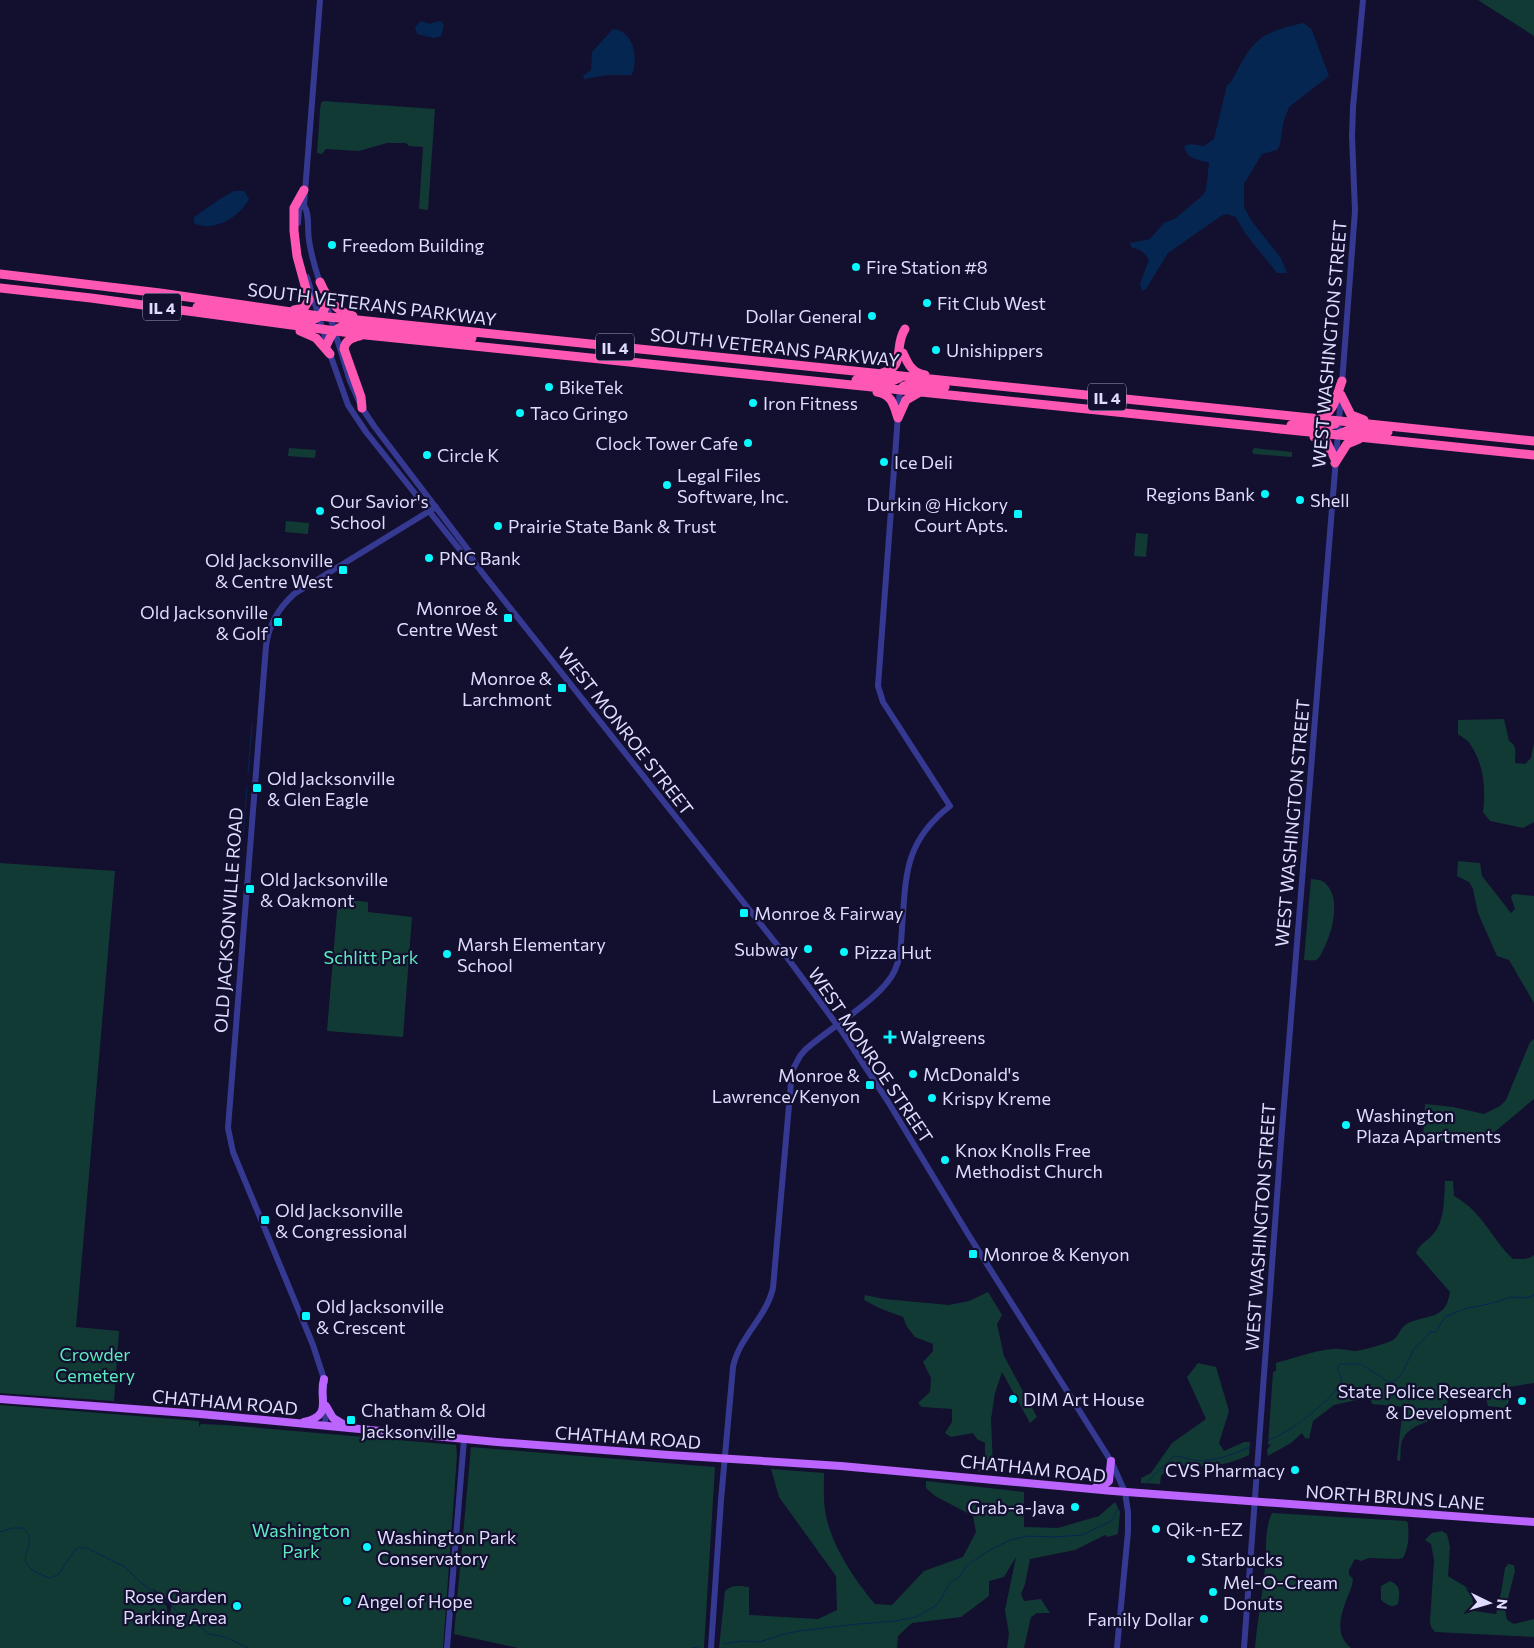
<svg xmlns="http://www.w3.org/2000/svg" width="1534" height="1648" viewBox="0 0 1534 1648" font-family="Commissioner,sans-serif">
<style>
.green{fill:#123a35;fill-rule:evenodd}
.water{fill:#062652}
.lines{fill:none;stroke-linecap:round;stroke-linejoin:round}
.stream{stroke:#062652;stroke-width:1}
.minor{stroke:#363992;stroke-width:6}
.major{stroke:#bb64ff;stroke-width:8}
.highway{stroke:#ff58b4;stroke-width:9}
.poi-dot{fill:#09f7ff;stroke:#130f2f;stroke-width:2}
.labels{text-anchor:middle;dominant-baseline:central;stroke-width:4.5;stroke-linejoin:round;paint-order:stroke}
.shield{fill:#130f2f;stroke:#a29fc1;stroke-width:1}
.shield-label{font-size:16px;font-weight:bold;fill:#dfddff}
.poi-label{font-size:18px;fill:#dfddff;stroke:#130f2f;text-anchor:start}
.street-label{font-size:18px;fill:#dfddff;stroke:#130f2f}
.park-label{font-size:18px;fill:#5cecbe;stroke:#130f2f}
</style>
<rect width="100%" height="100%" fill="#130f2f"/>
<!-- green -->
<path class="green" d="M1478,0h56v36z
M323,101l112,8 -7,101 -9,-1 4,-62 -14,-1 -3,-3h-19l-28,8 -33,-2 -4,5 -5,-1 3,-43 1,-7z
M289,448l27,2 -1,8 -27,-2z
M1254,448l38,4v5l-38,-3 -2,-2z
M286,521l23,2 -1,11 -23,-2z
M1136,533l12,1 -2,23 -12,-1z
M1504,719l5,22c9,5 6,13 6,22l10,1 6,-6 3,-15v79l-11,6 -33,-7 -7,-9c3,-23 1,-48 -13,-68 -2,-4 -8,-7 -12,-10v-14z
M1458,861l22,2 2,13 29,37 4,-4 -4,-12 2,-3 21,2v107l-25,-43 -12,-4 -19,-43 -5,-24 -4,-7 -12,-6z
M0,863l115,8 -39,456 43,4 -5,70 -114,-8z
M1311,879c5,1 10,0 14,4 17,15 7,51 -2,67 -2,4 -3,8 -7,10 -3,1 -8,0 -12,0z
M338,899l30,3v10l44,5 -9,120 -76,-6z
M1534,1039v60l-42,35 -8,-1 -10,11 -11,1 -40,-7 2,-34 28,3 31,7 16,-8 6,-6 24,-58z
M1445,1181h8l1,15c28,15 37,42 59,63 7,0 16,1 21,-4v128l-25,4v14l-3,7 -18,-2 -4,-15 -3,-3 -6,1 -5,7 -23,-2 1,18 -2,5c-15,3 -38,8 -44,24 -2,5 -1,14 -2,20l-3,-1 6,-53 -31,-3 -2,-7 -36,8 -21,16 -4,18 -4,-1 -3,-5 -11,10 -23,13 -1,-6 4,-6 -3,1 5,-73 3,-1v-8c18,-5 37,-12 56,-14 8,-1 16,2 23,2 8,-1 31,-7 38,-11 7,-5 7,-13 15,-17 21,-9 38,-3 42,-31l-34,-39c3,-9 13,-13 19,-21 10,-14 9,-34 10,-51z
M988,1292l14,23 -5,9 7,32 33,61 -7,6 -28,-51 -7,21 -4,26 2,48 -15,5 7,-17v-12l-8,-4 -4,-6 -22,4 -6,-4 7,-11v-13l-30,-2 -4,-4 12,-11 1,-14 -8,-16 10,-11v-7l-18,-7 -8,-10 -4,-10 -24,-9 -15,-8 1,-5 19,4 65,6 20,-4z
M1198,1363l18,4 13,44 -10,32 5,8 20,-9h6l-1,13c-27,13 -49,12 -78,10l-10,11 -1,8 -19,-1v-5l10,-5 21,-30 34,-24 -19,-42z
M0,1405l199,16v6l2,-3 25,1 230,20 1,10 -14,193h-443zM152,1588l20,15 -2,12 -3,-2v-6z
M471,1447l244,20 -11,181h-186l-64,-14z
M771,1469l53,4c0,13 -1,29 2,43 7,32 28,63 49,88l17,1 32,-34 39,-14 13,-25 -3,-16 -38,-20 -9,-8v-7l98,11v35l34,1 41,-12 16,-14 5,10 -2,22 -10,3 -3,-2 -30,15 -45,9 -5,25 -4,10 3,7 17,-2 9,14h-13l-6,4 -7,31h-17l2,-14 -4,-24 11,-53 -12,20 -15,4v15l-28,21 -49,6 -14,13 -1,12h-178l6,-57c8,-7 14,-5 24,-4v28l69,4 19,-9 -1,-34 -57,-79z
M1272,1513l134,8 2,2c1,13 1,23 -5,35l-5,1 -29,-1 -8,3 -6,-2 -6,11v5l4,4 -1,6c-7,21 -22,46 -1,63h-96c2,-27 8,-54 10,-81 2,-19 -1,-37 7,-54z
M1442,1531l5,3 3,13 -2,29 23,14 3,21 22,3 5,-21 4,-25 3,-4 6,1 1,6 -10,39 2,10 7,4 20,-5v18l-99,-5 -4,-5 -1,-5 4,-62 -3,-16 -6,-4 7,-7z
M1390,1581c11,5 10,12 8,23 -7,5 -11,0 -17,-4v-14z"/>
<!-- water -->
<path class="water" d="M421,21l9,3 8,-3 4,1 2,4 -3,10 -7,2 -17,-4 -2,-7z
M1304,23l8,7 17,46 -40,31 -6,16 -3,22 -3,5 -15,4 -18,30v23l9,16 28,35 6,15h-10c-14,-19 -31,-35 -41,-56l-10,-3 -5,2 -53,37 -22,36 -4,2 -2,-7 9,-24c-4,-8 -9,-11 -17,-12l-2,-5 20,-4 14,-16 12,-5 27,-23 3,-5 3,-27c-11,-4 -22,-3 -25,-17l7,-2 13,2 10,-7 13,-54 4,-3c8,-14 16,-33 29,-43 12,-9 30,-13 44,-16z
M613,29c22,3 25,29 19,46h-23l-25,4 -1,-3 8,-6 1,-18z
M234,191h10l5,8c-9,18 -36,34 -55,24v-6l26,-18z"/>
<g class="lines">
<!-- stream -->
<path class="stream" d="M248,773l4,-50
M243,836l4,-49
M1269,1440c17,-5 69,-43 73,-61 -3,-6 -7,-8 -2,-15h21l26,17 6,1 4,-3 5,-6 12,-24 16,-17h5l2,-2 8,-13 19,-8 25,-5 23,-7 12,1 9,-2 1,-2
M1145,1484l29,-28c8,0 13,3 19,4 20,3 40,-6 57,-13
M0,1532l12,-4h11c21,19 -22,33 27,50l9,-4 15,-23 4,-3h9l38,19 15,15 27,20 19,18 9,3 14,11 16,3 23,11
M723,1644l19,-3 18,1 24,-8 15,-3 59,-7 38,-3 20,-4 21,-12 13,-22 10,-7 6,-10 22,-15 22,-11 18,-4 26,1 28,-2 29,-14 7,-12
M692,1648l6,-1"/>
<!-- minor -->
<path class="minor" d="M320,0l-16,205c6,10 3,23 5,35 2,16 7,31 12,46
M298,223l1,-14 5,-4
M307,277l23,77 18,51 18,27 98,123 9,6
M326,303l24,78 12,27 12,18 95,125 5,11 10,13 302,381 57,77 44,67 81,134 143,227 14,31 3,20v20l-11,116
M1342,383l13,-172 -3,-75 1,-29 10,-107
M325,1382l-12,-37 -80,-193 -5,-24 38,-482c3,-22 12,-37 28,-52l142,-87
M325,1426l1,-19
M447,1648l17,-209
M711,1648l10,-148 12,-133c6,-30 33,-49 40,-79l19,-217 8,-15 5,-6c24,-22 78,-52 90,-80 6,-13 6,-28 7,-42 4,-53 2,-86 48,-122l-67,-104 -5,-16 22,-298
M1244,1648l37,-506 60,-746"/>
<!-- major -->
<path class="major" d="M0,1399l200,15 297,28 172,13 172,11 272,25 421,31
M326,1406l7,12 13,8
M304,1422c30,-7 14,-23 20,-43
M1096,1487h5l8,-6 2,-20"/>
<!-- highway -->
<path class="highway" d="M0,274l160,19 159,23 1215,125
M320,282c7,16 16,30 33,34
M0,288l91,10 275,37 1168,120
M197,307l111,14c11,-2 16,-7 18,-18
M294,310l10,-2 5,-8 -12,-44 -3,-25v-23l10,-18
M300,331l16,7 14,16
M360,336c-8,2 -15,4 -16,13l17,48 1,11
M327,344c4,-9 8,-17 19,-18l126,12
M903,353c5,11 9,20 22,22
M882,373c25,-7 11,-26 23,-44
M856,380l36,1 7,-3
M900,390l4,-4 6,-1 35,2
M877,392c15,2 17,14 21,26
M1341,395l10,20 13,5
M898,418l8,-18 12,-7
M1318,418c17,-5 18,-22 24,-37
M1291,425l37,1 7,-2
M1337,435l12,-5 39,2
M1314,437l12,4 9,18
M1335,463l12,-19 12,-5"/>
</g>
<!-- markers -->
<g class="poi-dot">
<circle cx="332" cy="245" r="5"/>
<circle cx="856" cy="267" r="5"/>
<circle cx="927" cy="303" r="5"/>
<circle cx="872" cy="316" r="5"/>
<circle cx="936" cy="350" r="5"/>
<circle cx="549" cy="387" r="5"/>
<circle cx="753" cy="403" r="5"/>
<circle cx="520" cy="413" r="5"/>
<circle cx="748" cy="443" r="5"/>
<circle cx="427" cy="455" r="5"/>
<circle cx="884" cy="462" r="5"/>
<circle cx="667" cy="485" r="5"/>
<circle cx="1265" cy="494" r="5"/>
<circle cx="1300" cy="500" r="5"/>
<circle cx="320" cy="511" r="5"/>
<rect x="1013" y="509" width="10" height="10" rx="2.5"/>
<circle cx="498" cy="526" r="5"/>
<circle cx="429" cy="558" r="5"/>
<rect x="338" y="565" width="10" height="10" rx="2.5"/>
<rect x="503" y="613" width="10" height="10" rx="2.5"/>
<rect x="273" y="617" width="10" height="10" rx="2.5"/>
<rect x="557" y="683" width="10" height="10" rx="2.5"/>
<rect x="252" y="783" width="10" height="10" rx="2.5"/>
<rect x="245" y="884" width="10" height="10" rx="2.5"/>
<rect x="739" y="908" width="10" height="10" rx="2.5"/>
<circle cx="808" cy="949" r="5"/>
<circle cx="844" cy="952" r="5"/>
<circle cx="447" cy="954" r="5"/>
<path d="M887.5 1029.5h5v5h5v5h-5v5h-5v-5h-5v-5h5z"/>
<circle cx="913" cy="1074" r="5"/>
<rect x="865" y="1080" width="10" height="10" rx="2.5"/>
<circle cx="932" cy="1098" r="5"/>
<circle cx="1346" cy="1125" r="5"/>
<circle cx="945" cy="1160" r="5"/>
<rect x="260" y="1215" width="10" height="10" rx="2.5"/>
<rect x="968" y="1249" width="10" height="10" rx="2.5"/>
<rect x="301" y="1311" width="10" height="10" rx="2.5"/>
<circle cx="1013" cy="1399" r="5"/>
<circle cx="1522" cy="1401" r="5"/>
<rect x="346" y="1415" width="10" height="10" rx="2.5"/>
<circle cx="1295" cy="1470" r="5"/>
<circle cx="1075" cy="1507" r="5"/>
<circle cx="1156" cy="1529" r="5"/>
<circle cx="367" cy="1547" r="5"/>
<circle cx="1191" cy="1559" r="5"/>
<circle cx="1213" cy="1592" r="5"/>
<circle cx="347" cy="1601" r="5"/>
<circle cx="237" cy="1606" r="5"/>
<circle cx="1204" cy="1619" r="5"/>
</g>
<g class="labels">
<!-- shield labels -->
<g class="shield">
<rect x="143" y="293.5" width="38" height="27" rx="4"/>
<rect x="596" y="333.5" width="38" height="27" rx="4"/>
<rect x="1088" y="383.5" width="38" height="27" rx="4"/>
</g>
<g class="shield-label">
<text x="162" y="307">IL 4</text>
<text x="615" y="347">IL 4</text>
<text x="1107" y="397">IL 4</text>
</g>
<!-- poi labels -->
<g class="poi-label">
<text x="342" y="245">Freedom Building</text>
<text x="866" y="267">Fire Station #8</text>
<text x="937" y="303">Fit Club West</text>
<text x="862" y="316" text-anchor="end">Dollar General</text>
<text x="946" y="350">Unishippers</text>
<text x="559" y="387">BikeTek</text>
<text x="763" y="403">Iron Fitness</text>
<text x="530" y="413">Taco Gringo</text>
<text x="738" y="443" text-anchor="end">Clock Tower Cafe</text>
<text x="437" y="455">Circle K</text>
<text x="894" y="462">Ice Deli</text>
<text x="677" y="475">Legal Files<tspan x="677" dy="21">Software, Inc.</tspan></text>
<text x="1255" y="494" text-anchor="end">Regions Bank</text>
<text x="1310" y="500">Shell</text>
<text x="330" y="501">Our Savior's<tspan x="330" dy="21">School</tspan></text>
<text x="1008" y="504" text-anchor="end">Durkin @ Hickory<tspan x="1008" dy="21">Court Apts.</tspan></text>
<text x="508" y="526">Prairie State Bank &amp; Trust</text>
<text x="439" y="558">PNC Bank</text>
<text x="333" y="560" text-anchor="end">Old Jacksonville<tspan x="333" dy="21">&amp; Centre West</tspan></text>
<text x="498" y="608" text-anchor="end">Monroe &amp;<tspan x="498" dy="21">Centre West</tspan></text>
<text x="268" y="612" text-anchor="end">Old Jacksonville<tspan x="268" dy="21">&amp; Golf</tspan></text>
<text x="552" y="678" text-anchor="end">Monroe &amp;<tspan x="552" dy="21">Larchmont</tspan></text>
<text x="267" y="778">Old Jacksonville<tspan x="267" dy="21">&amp; Glen Eagle</tspan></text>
<text x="260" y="879">Old Jacksonville<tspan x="260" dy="21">&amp; Oakmont</tspan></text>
<text x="754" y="913">Monroe &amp; Fairway</text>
<text x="457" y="944">Marsh Elementary<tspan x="457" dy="21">School</tspan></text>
<text x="798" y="949" text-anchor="end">Subway</text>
<text x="854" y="952">Pizza Hut</text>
<text x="900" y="1037">Walgreens</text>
<text x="923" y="1074">McDonald's</text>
<text x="860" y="1075" text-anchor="end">Monroe &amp;<tspan x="860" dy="21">Lawrence/Kenyon</tspan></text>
<text x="942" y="1098">Krispy Kreme</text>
<text x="1356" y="1115">Washington<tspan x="1356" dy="21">Plaza Apartments</tspan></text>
<text x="955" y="1150">Knox Knolls Free<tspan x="955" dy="21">Methodist Church</tspan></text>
<text x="275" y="1210">Old Jacksonville<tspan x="275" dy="21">&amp; Congressional</tspan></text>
<text x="983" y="1254">Monroe &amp; Kenyon</text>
<text x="316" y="1306">Old Jacksonville<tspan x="316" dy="21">&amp; Crescent</tspan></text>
<text x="1512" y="1391" text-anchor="end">State Police Research<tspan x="1512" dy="21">&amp; Development</tspan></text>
<text x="1023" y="1399">DIM Art House</text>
<text x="361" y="1410">Chatham &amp; Old<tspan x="361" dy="21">Jacksonville</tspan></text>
<text x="1285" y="1470" text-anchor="end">CVS Pharmacy</text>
<text x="1065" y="1507" text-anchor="end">Grab-a-Java</text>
<text x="1166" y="1529">Qik-n-EZ</text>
<text x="377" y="1537">Washington Park<tspan x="377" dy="21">Conservatory</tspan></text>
<text x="1201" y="1559">Starbucks</text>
<text x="1223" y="1582">Mel-O-Cream<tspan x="1223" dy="21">Donuts</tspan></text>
<text x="227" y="1596" text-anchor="end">Rose Garden<tspan x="227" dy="21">Parking Area</tspan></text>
<text x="357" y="1601">Angel of Hope</text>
<text x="1194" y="1619" text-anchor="end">Family Dollar</text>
</g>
<!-- street labels -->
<g class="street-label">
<text transform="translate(372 304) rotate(7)">SOUTH VETERANS PARKWAY</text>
<text transform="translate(1329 344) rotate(-85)">WEST WASHINGTON STREET</text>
<text transform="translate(775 347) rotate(6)">SOUTH VETERANS PARKWAY</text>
<text transform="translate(626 731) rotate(52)">WEST MONROE STREET</text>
<text transform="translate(1292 823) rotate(-85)">WEST WASHINGTON STREET</text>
<text transform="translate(228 920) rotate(-86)">OLD JACKSONVILLE ROAD</text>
<text transform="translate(871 1055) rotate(56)">WEST MONROE STREET</text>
<text transform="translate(1260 1227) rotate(-86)">WEST WASHINGTON STREET</text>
<text transform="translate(225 1402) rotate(5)">CHATHAM ROAD</text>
<text transform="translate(628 1437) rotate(4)">CHATHAM ROAD</text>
<text transform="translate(1033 1468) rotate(6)">CHATHAM ROAD</text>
<text transform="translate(1395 1497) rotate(4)">NORTH BRUNS LANE</text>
</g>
<!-- park labels -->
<g class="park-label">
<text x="371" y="957">Schlitt Park</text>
<text x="95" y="1354">Crowder<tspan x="95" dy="21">Cemetery</tspan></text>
<text x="301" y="1530">Washington<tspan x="301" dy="21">Park</tspan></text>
</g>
</g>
<!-- north arrow -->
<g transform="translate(1489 1603) rotate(95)" stroke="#130f2f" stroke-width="4" paint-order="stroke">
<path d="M0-4L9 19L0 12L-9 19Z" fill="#dfddff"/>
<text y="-8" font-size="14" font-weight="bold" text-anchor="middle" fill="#dfddff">N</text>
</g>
</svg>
